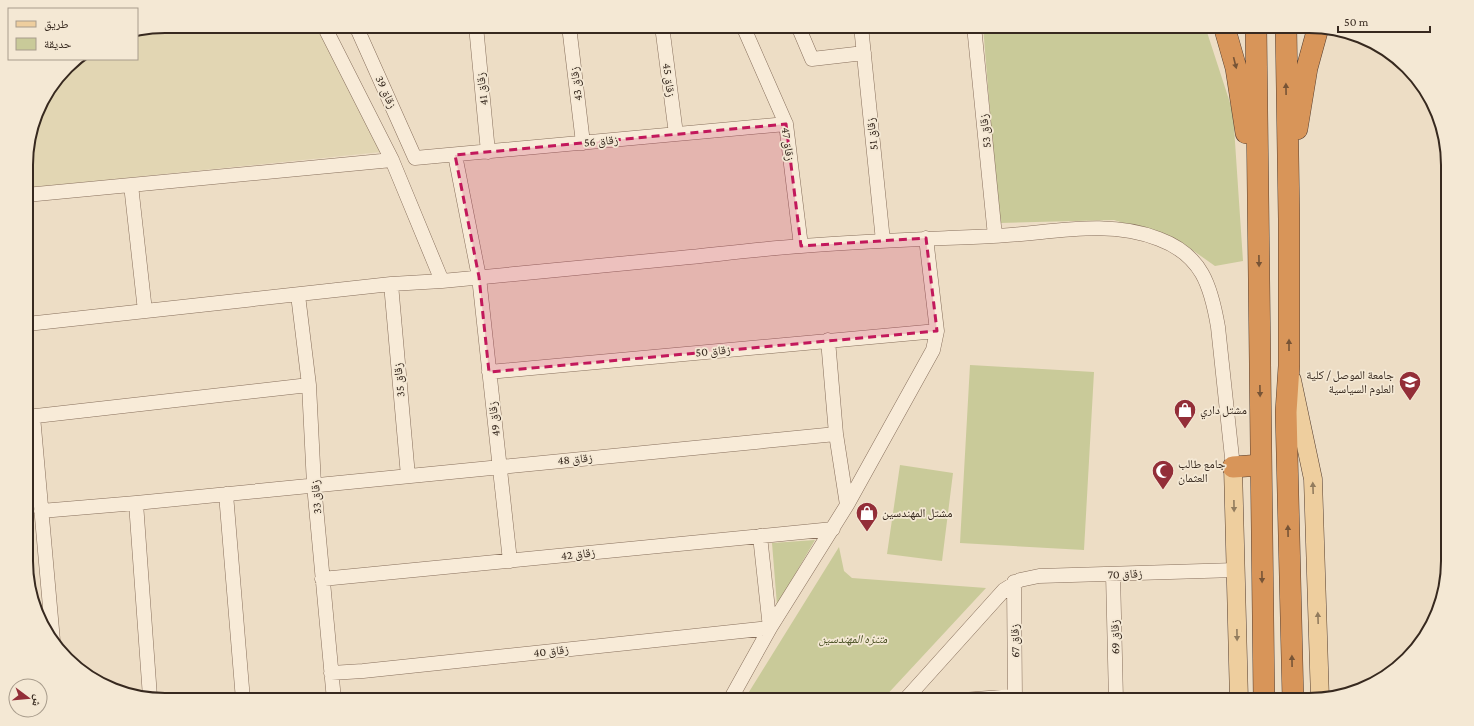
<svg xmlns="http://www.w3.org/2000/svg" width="1474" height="726" viewBox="0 0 1474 726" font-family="'Crimson Pro','Noto Naskh Arabic',serif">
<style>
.farmland{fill:#e2d6b3}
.green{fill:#c9ca99}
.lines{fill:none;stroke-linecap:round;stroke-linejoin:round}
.minor-casing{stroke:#876f5c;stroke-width:15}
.major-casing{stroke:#553e30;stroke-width:19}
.highway-casing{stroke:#553e30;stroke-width:22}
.minor{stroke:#f8ebd8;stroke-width:14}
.major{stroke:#eece9e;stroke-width:18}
.highway{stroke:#d89559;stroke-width:21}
.oneway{fill:#775436}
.oneway2{fill:#927c5e}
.marked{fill:#c2185b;fill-opacity:0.2;stroke:#c2185b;stroke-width:3;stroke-dasharray:8 5;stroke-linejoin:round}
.labels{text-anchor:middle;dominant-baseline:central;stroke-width:3.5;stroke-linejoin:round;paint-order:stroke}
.street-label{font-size:12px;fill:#37291f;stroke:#f4e8d4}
.poi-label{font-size:12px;fill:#37291f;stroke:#f4e8d4;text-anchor:start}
.park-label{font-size:12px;font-style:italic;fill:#4c5326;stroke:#f4e8d4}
.rim{fill:none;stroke:#37291f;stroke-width:2}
</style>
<rect width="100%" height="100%" fill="#edddc5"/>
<!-- farmland -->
<path class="farmland" d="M165,26h153l73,125 -365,37v-32l14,-53 33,-42 3,-2h61v-27z"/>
<!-- green -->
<path class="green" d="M983,26h222l28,86 10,149 -28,5 -34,-24 -67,-22 -115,3z
M970,365l124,7 -10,178 -124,-7z
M900,465l53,8 -11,88 -55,-7z
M815,540l-38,65 -5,-62z
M839,547l5,24 8,7 134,10 -104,112h-138z"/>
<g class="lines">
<!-- minor casing -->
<g class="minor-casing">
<path id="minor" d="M324,26l68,134 50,121
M356,26l59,132 371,-34
M476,26l12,126
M569,26l14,117
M662,26l14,108
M743,26l43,98 15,122
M798,26l14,33 52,-6
M861,26l22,215
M974,26l21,210
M455,155l24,122 31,284
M131,185l14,126
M26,195l366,-35
M391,284l17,192
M298,295l11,90 5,100 20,215
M27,324l364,-40 51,-3c80,-8 159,-16 238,-23 40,-4 80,-9 121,-12 64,-5 128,-7 192,-10 56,-2 112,-18 166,3 43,16 52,47 59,88l15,140
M828,340l8,94 11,71
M489,372l448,-41
M33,416l20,225
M27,417l282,-32
M226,494l17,206
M136,503l14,194
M41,511l95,-8 700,-69
M1113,574l3,126
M322,579l511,-50
M1014,582l1,118
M331,673l32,-2 407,-43 -10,-92
M730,700l40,-72 77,-123 86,-155 4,-19 -11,-93
M905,700l99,-110 16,-10 19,-4 197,-6
M963,700l52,-4"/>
</g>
<!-- major casing -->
<g class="major-casing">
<path id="major" d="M1292,380l21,99 7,220
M1233,467l6,233"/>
</g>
<!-- highway casing -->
<g class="highway-casing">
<path id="highway" d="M1224,26l12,42 10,65
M1256,26l8,674
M1286,26l3,193v147l-3,46 7,288
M1297,129l10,-61 11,-40
M1233,467l28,-2"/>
</g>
<!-- minor -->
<use href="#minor" class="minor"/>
<!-- major -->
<use href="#major" class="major"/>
<!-- highway -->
<use href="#highway" class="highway"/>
</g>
<!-- one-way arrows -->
<defs><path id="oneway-solid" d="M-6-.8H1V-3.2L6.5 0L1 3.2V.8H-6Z"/></defs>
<g class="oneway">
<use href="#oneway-solid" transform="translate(1235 63) rotate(76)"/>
<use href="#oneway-solid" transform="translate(1286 89) rotate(-91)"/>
<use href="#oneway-solid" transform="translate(1259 261) rotate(89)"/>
<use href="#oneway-solid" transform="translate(1289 345) rotate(-90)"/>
<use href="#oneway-solid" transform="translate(1260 391) rotate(89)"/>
<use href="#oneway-solid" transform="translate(1288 531) rotate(-91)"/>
<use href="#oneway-solid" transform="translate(1262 577) rotate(89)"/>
<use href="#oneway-solid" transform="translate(1292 661) rotate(-91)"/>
</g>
<g class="oneway2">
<use href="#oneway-solid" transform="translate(1313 488) rotate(-92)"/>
<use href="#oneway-solid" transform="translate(1234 506) rotate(89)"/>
<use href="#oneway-solid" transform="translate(1318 618) rotate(-92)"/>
<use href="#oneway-solid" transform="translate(1237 635) rotate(89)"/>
</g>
<!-- marked area -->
<path class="marked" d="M786,124l15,122 125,-8 11,93 -448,41 -10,-95 -24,-122z"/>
<!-- icons -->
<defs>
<g id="university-pin" transform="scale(1.15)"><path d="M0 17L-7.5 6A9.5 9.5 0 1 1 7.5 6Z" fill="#932e38" stroke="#f4e8d4"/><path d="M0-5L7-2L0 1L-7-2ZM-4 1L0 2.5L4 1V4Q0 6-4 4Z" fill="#fff"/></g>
<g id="shop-pin" transform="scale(1.15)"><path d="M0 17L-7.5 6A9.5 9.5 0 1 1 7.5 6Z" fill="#932e38" stroke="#f4e8d4"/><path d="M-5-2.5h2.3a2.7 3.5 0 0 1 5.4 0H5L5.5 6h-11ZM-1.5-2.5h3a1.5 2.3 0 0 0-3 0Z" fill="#fff"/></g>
<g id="mosque-pin" transform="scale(1.15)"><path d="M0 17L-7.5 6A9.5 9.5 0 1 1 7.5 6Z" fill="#932e38" stroke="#f4e8d4"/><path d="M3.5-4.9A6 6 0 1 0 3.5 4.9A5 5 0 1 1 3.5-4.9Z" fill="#fff"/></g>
</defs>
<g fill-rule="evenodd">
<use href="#university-pin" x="1410" y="382"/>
<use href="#shop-pin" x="1185" y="410"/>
<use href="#mosque-pin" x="1163" y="471"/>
<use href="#shop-pin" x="867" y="513"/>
</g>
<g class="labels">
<!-- street labels -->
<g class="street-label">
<text transform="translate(669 80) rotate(83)">زقاق 45</text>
<text transform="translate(576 84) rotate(-97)">زقاق 43</text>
<text transform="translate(482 89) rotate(-96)">زقاق 41</text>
<text transform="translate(386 92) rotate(66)">زقاق 39</text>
<text transform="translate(985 131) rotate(-96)">زقاق 53</text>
<text transform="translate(872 134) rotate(-96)">زقاق 51</text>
<text transform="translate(601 141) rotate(-5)">زقاق 56</text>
<text transform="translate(788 144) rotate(82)">زقاق 47</text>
<text transform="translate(713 351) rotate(-5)">زقاق 50</text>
<text transform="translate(399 380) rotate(-95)">زقاق 35</text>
<text transform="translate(494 419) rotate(-96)">زقاق 49</text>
<text transform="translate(575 459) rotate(-5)">زقاق 48</text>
<text transform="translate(316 497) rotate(-94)">زقاق 33</text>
<text transform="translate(578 554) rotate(-6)">زقاق 42</text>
<text transform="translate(1125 574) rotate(-2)">زقاق 70</text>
<text transform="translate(1115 637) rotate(-91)">زقاق 69</text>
<text transform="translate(1015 641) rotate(-91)">زقاق 67</text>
<text transform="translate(551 651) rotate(-6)">زقاق 40</text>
</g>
<!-- poi labels -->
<g class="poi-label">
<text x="1394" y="375" text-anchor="end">جامعة الموصل / كلية<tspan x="1394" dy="14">العلوم السياسية</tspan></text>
<text x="1200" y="410">مشتل داري</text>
<text x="1178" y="464">جامع طالب<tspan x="1178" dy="14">العثمان</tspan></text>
<text x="882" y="513">مشتل المهندسين</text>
</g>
<!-- park labels -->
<g class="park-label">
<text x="853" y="639">متنزه المهندسين</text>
</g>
</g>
<!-- crop -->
<path d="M0 0H1474V726H0ZM165 33H1309A132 132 0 0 1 1441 165V561A132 132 0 0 1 1309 693H165A132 132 0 0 1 33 561V165A132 132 0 0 1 165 33Z" fill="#f4e8d4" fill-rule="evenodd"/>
<path class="rim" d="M165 33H1309A132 132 0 0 1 1441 165V561A132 132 0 0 1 1309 693H165A132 132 0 0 1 33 561V165A132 132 0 0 1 165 33Z"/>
<!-- legend -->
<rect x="8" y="8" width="130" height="52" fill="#f4e8d4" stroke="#a89c8c"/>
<rect x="16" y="21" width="20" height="6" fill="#eece9e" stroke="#a89c8c"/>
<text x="44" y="28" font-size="12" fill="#37291f">طريق</text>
<rect x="16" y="38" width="20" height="12" fill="#c9ca99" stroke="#a89c8c"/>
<text x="44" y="48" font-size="12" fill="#37291f">حديقة</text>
<!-- north arrow -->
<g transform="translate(28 698) rotate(106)"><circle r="19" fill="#f4e8d4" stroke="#a89c8c"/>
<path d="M0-3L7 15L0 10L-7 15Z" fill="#932e38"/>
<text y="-6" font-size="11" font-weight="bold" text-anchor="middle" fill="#37291f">ش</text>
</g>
<!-- scale -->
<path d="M1338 26v6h92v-6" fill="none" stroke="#37291f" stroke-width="2"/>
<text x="1344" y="26" font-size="12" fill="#37291f" stroke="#f4e8d4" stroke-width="3" paint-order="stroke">50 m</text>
</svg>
